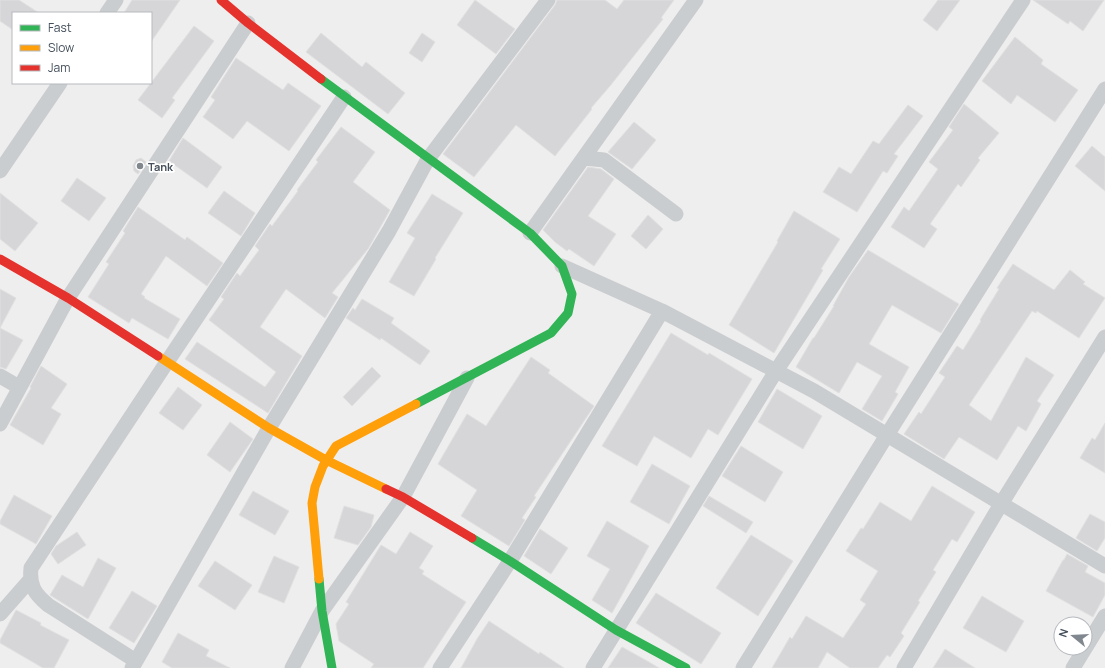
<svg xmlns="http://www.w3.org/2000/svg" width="1105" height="668" viewBox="0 0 1105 668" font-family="Manrope,sans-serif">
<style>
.building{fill:#d6d6d8;stroke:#e0e0e1}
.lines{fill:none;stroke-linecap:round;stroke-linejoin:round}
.street{stroke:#cacdcf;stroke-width:15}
.fast{stroke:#30b455;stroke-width:9}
.slow{stroke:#ff9f0a;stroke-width:9}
.jam{stroke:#e5322d;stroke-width:9}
.poi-dot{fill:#80878f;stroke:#fff;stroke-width:1.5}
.labels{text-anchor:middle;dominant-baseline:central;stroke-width:3.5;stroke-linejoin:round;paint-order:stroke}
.poi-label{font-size:11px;font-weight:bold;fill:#45505c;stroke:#fff;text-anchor:start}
</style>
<rect width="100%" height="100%" fill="#efeeee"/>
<!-- building -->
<path class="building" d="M0,0h19l20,13h-26v17l-13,-9z
M132,0h48l-29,42v-29h-27z
M475,0l40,29 -19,25 -39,-29z
M557,0h48l12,9 7,-9h50l-13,18 2,1 -53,67 -19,22 1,1 -37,47 -39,-31 -42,52 -31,-23 112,-149z
M938,0h22l-23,31 -14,-11z
M1033,0h71l-21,31 -13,-10 -2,3z
M194,26l20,15 -42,57 3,2 -13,18 -24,-18z
M321,33l41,34 4,-5 39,31 -17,21 -82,-62z
M422,33l13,9 -13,20 -13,-9z
M1015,37l28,23 -2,4 37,26 -23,32 -38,-27 -6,9 -29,-23z
M236,58l47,32 5,-7 33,23 -32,45 -42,-30 -14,18 -30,-22 12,-17 -4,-3z
M964,104l35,29 -21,25 2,2 -19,27 -3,-3 -28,40 7,5 -13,19 -33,-21 13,-20 5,4 29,-42 -9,-7 24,-32 -4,-3z
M908,105l15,11 -29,38 4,2 -11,17 -4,-2 -26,41 -34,-20 16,-25 12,7 22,-33 6,3z
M634,122l22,18 -24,29 -24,-17z
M341,127l34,25 -22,30 37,28 -22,39 -36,44 6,4 -13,21 -39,-29 -26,38 42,29 -34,57 -83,-54 12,-17 68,45 11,-15 -67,-52 15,-21 -3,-2 16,-24 3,3 19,-26 -4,-4 15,-22 2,2 26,-35 -1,-1 21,-28 -2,-2z
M183,138l39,29 -15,21 -38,-27z
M1092,146l13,11v34l-30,-25z
M141,158l5,4 -8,12 -4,-3 -1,-5 3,-6z
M588,167l13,2 13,10 -26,37 28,18 -22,32 -25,-17 -2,2 -12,-9 -12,-12z
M77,178l29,20 -17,23 -28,-20z
M224,191l31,22 -14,23 -33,-23z
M0,193l38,30 -23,28 -15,-12z
M432,194l31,19 -28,45 1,1 -22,37 -25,-14 26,-44 -8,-5z
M138,207l47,33 2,-3 36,26 -16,23 -41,-30 -25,38 4,3 -1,1 36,21 -12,20 -36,-21 -3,5 -41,-26 21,-33 -3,-2 19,-29 -2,-2z
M794,211l46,28 -19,30 2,1 -49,83 -45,-28 49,-83 -1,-1z
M648,215l15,14 -17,20 -15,-13z
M868,250l91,54 -18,29 -49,-28 -23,39 40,23 -14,25 3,2 -16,27 -20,-12 20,-33 -25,-14 -18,31 -43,-26 17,-29h1l20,-32h-1l16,-29z
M1013,264l41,26 16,-20 15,12 -2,2 22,14 -26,40 -42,-27 -1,2 -4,-2 -63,94 22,16 35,-64 28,18 -17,26 4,3 -15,27 -8,-5 -21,34 -38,-23 -15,22 -40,-25 15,-22 2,2 24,-37 -6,-4 18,-27 6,4 18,-29 -1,-1 19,-31 -2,-1z
M0,289l16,9 -16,30 23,12 -17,29 -6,-2z
M362,299l32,19 -3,5 39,28 -10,14 -39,-27 -1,2 -34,-22 7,-10 2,2z
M671,333l37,22 1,-2 43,26 -34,56 -10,-6 -17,29 -37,-22 -17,30 -35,-20z
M531,357l19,13 -2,3 46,33 -60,90 2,1 -14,21 3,2 -16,26 -48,-30 16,-26 -39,-26 29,-50 19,12z
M41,366l26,18 -16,24 10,6 -18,31 -33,-20 21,-37 -1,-1z
M372,367l9,9 -29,30 -9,-9z
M178,387l24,18 -19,25 -24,-17z
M777,389l45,27 -19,33 -45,-27z
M230,422l23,17 -23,33 -23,-17z
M1105,423v50l-25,-15 12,-20 3,2z
M741,446l42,26 -18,30 -43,-26z
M652,464l38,22 -21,38 -39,-22z
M932,486l43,26 -18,30 -5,-3 -19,31 3,2 -18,29 2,1 -19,31 3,3 -14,21 -3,-2 -9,13h-28l-23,-16 -9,16h-46l18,-31 2,2 14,-23 37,22 23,-34 -6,-4 18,-29 -32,-20 15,-23 2,1 17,-27 31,19z
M253,491l36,20 -14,24 -36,-20z
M14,495l38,21 -16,28 -36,-20v-3z
M709,496l44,26 -7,11 -43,-27z
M344,506l30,9 -3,12 -13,18 -24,-7z
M1090,514l15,8v16l-8,13 -21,-13z
M607,521l42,25 -37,67 -20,-13 18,-31 -23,-13z
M540,529l28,19 -17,26 -27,-18z
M77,532l9,13 -28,19 -7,-10 5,-8z
M410,532l23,14 -14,22 5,3 -2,3 44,28 -43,66h-52l3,-4 -35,-23 -3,-17 13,-20 -3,-2 35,-57 15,9z
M751,535l42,26 -35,55 -42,-28z
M1067,554l21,12 -3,6 20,11v12l-12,22 -47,-26 17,-31h1z
M274,556l25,11 -15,36 -26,-11z
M98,558l18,10 -28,51 -38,-24 12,-20 21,12z
M215,561l37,24 -17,25 -37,-24z
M132,591l25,15 -23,37 -25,-15z
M656,593l65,40 -20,31 -65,-41z
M982,596l42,25 -18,31 -43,-24z
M16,610l25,13 -1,2 29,15 -15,28h-11l-43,-25v-3z
M489,621l50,33 1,-2 24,16h-103l16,-29z
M178,633l31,17 -3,6 24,12h-58l-10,-6z
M622,647l27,15 10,6h-51z
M945,649l30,19h-42z"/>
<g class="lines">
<!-- street -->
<path class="street" d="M107,13l9,-13
M584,158l20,2 72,54
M0,171l60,-88
M530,233l166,-233
M562,266l100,45 152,80 291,175
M0,376l19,11
M0,424l68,-126 180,-275
M0,614l30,-34
M136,661l-88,-56c-13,-11 -19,-19 -17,-37l136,-206 177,-265
M132,668l137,-240 120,-197 39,-72 120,-159
M292,668l30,-57 81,-114 64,-119
M440,668l70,-107 152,-250
M593,668l183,-297 247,-371
M743,668l144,-233 218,-346
M904,668l97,-164 104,-167
M1073,668l32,-52"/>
<!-- fast -->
<path class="fast" d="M321,79l209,154 32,33 10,28 -4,19 -17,20 -135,71
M472,538l38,23 106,69 70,38
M319,579l3,32 10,57"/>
<!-- slow -->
<path class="slow" d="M158,356l111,72 57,32 60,29
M319,579l-7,-76 3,-16 8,-21 13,-20 80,-42"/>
<!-- jam -->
<path class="jam" d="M221,0l27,23 73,56
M0,259l68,39 90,58
M386,489l17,8 69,41"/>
</g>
<!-- markers -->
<circle class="poi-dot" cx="140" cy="166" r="4"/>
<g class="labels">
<!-- poi labels -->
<g class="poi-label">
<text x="148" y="166">Tank</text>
</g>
</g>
<!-- legend -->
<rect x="12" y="12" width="140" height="72" fill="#ffffff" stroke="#b5b9be"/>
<rect x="20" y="25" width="20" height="6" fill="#30b455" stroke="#b5b9be"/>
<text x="48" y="32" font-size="12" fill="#45505c">Fast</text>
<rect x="20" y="45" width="20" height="6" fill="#ff9f0a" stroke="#b5b9be"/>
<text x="48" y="52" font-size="12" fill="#45505c">Slow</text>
<rect x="20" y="65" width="20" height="6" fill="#e5322d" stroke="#b5b9be"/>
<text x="48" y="72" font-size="12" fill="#45505c">Jam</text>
<!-- north arrow -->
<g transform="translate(1073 636) rotate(288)"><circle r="19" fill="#ffffff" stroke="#b5b9be"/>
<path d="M0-3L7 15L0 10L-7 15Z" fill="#80878f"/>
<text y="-6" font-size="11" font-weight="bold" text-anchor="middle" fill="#45505c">N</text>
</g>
</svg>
